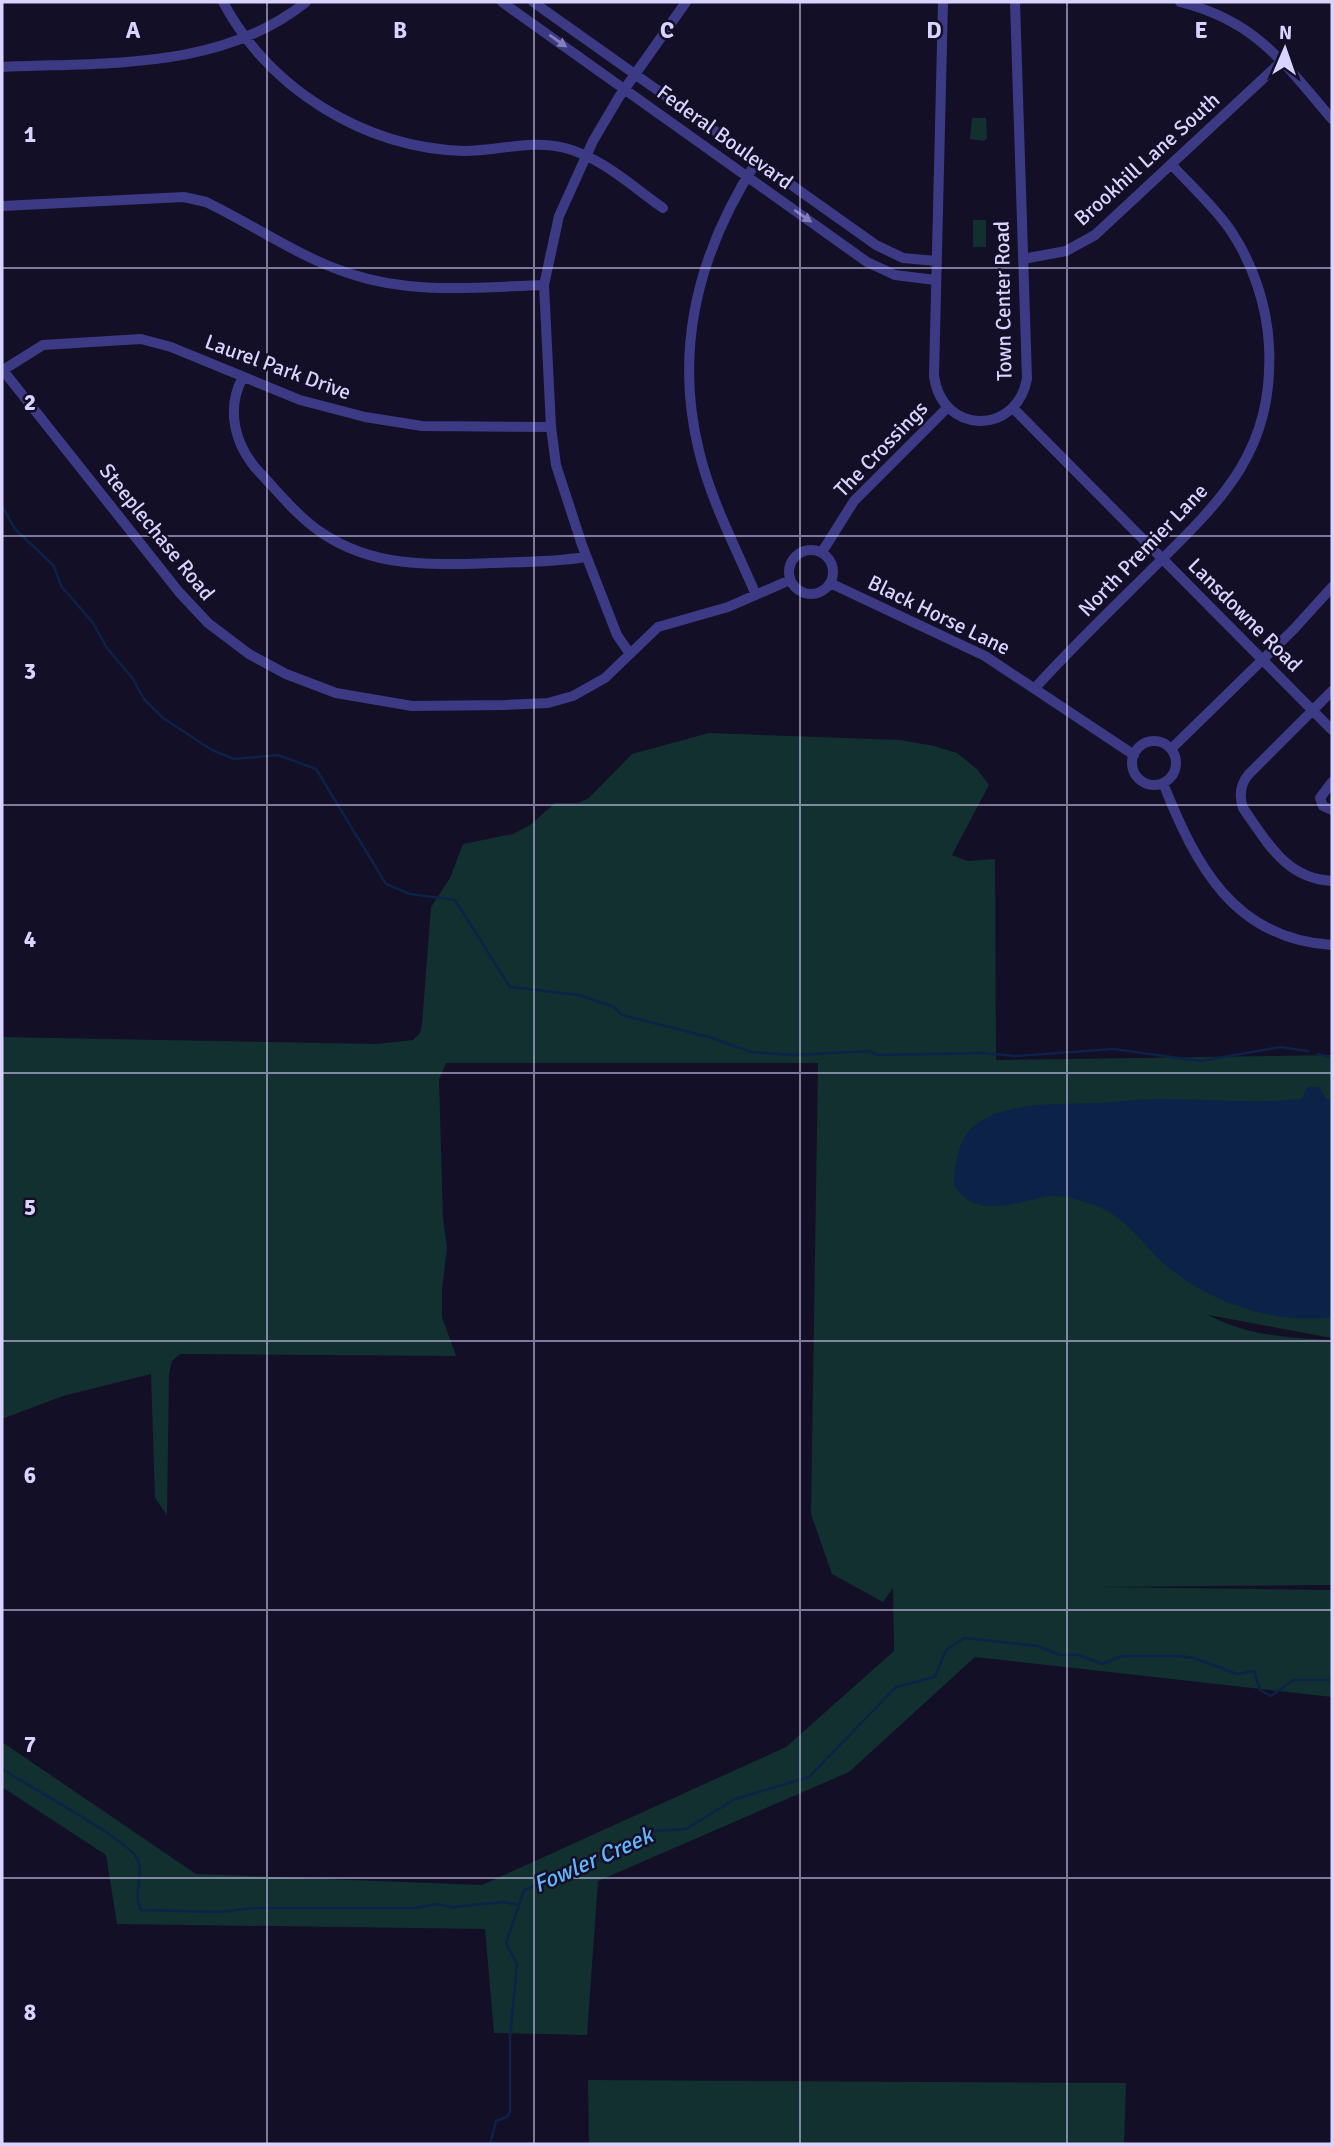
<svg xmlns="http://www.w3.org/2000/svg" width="1334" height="2146" viewBox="0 0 1334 2146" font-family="Signika,sans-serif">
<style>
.green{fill:#12302f}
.water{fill:#0c2248}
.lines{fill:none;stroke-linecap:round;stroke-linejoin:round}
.stream{stroke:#0c2248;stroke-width:2.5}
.minor{stroke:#3d3a85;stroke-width:10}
.oneway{fill:#837fbc}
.grid{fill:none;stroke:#d9d4ff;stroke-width:2;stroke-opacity:0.55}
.labels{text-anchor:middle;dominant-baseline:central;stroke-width:5;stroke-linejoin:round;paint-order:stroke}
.street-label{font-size:21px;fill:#d9d4ff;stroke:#130f26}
.water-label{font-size:23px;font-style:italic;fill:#62b6ff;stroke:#130f26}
.grid-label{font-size:23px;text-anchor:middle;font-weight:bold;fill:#d9d4ff;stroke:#130f26;stroke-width:5;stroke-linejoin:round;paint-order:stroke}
</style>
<rect width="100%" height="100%" fill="#130f26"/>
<!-- green -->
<path class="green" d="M972,118h14l1,20 -3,3 -14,-2z
M973,220h13v27h-13z
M709,733l191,7 34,6 23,7 20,16 12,16 -37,70 16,6 27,-2 1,201 336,-5v283l-124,-23c40,21 81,23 124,25v245l-229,2 229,3v107l-357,-40 -126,115 -251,109 -11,154 -93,-2 -9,-104 -368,-5 -11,-69 -104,-68v-45l194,132 286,11 304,-138 108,-96 -1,-63 -10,14 -51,-28 -21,-60 7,-451h-372l-7,17 4,138 4,30 -5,41v28l14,39 -276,-2 -8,7 -3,13 -2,141 -12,-17 -4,-124 -88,22 -61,23v-382l374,7 37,-4 7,-7 2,-9 9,-117 19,-29 13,-34 50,-10 17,-9 25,-22h23l11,-5 43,-44z
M588,2080l538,3 -2,61h-535z"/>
<!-- water -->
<path class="water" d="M1308,1087h11l7,12h6v218c-59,8 -124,-15 -169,-54 -20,-19 -37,-45 -64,-56 -13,-5 -33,-12 -47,-11 -30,3 -75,27 -98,-11 0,-18 5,-48 20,-59 34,-26 85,-21 125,-23 19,-1 39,-4 58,-4 49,0 96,5 144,0z"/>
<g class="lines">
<!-- stream -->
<path class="stream" d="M2,506l13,23 38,36 9,22 31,36 14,25 26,31 11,20 19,19 49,32 22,9 44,-4 38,14 70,115 24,10 45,6 55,87 69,8 35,12 8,8 87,22 42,15 43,3 75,-4 9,4 106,-2 31,3 99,-7 86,12 80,-14 28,4
M1318,1054l14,4
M2,1769c23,15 126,71 135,89 8,15 -5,37 4,52l79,2 33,-4h161l23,-4 16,3 50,-5 16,3
M490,2144l6,-23 11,-4 3,-5v-74l7,-74 -11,-21 18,-53 75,-30 54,-29 33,-2 49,-30 74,-22 87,-90 39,-10 11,-27 18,-12 74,8 22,9h19l23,9 20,-8h58l14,2 43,16 17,-3 6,19 11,6 22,-16h39"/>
<!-- minor -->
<path class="minor" d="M223,2c47,88 142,146 241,149 34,0 68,-12 101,-3 36,9 68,39 98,60
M502,2l365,260 28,13 40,5
M533,2l343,243 27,13 33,3
M943,2l-9,374c8,59 82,60 93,3l-12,-377
M1180,2c76,19 103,60 152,117
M2,67c103,-5 218,4 304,-65
M2,206l182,-9 22,5c48,23 94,56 145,72 62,21 129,13 193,11
M1023,259l43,-8 29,-16 187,-174
M2,369l177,223 29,31 41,31 37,20 50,19 76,13 93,-1 43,-2 25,-7 32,-18 53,-51 70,-20 62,-27
M3,370l40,-25 98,-6 30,8 129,53 65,17 57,9 129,1
M243,377c-18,33 -8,70 18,97 19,20 37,43 61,59 52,35 109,32 169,30 32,-1 64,-1 95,-6
M1013,408l319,322
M789 572a22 22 0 1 1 44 0a22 22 0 1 1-44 0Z
M822,552l32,-51 93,-93
M830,583l155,73 149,99
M756,595c-20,-47 -45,-94 -57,-144 -26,-105 1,-202 58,-290
M630,654l-13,-19 -35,-90 -26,-80 -5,-38 -7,-142 15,-69 34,-75 26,-44 67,-95
M1035,688c38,-42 79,-81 119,-121 69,-68 120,-116 115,-221 -2,-40 -16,-82 -38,-115 -16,-24 -40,-45 -60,-67
M1332,691l-84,84c-8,10 -9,21 -5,33 24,34 43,71 89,73
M1132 763a22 22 0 1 1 44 0a22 22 0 1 1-44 0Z
M1171,749l123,-120 38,-42
M1332,782l-12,16 3,8 9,4
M1163,783c33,83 71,156 169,162"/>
</g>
<!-- one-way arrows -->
<defs><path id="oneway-solid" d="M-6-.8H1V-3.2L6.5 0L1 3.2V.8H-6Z" transform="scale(1.75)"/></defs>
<g class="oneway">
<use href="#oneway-solid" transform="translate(558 41) rotate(35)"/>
<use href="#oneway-solid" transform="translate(803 216) rotate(35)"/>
</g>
<!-- grid -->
<path class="grid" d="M267,2v2142M534,2v2142M800,2v2142M1067,2v2142M2,268h1330M2,536h1330M2,805h1330M2,1073h1330M2,1341h1330M2,1610h1330M2,1878h1330"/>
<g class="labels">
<!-- street labels -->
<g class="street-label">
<text transform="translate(725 137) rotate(36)">Federal Boulevard</text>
<text transform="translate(1147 159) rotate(-42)">Brookhill Lane South</text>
<text transform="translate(1003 301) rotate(-91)">Town Center Road</text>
<text transform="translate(278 367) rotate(20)">Laurel Park Drive</text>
<text transform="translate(881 449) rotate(-46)">The Crossings</text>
<text transform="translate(157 532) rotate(51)">Steeplechase Road</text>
<text transform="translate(1143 550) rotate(-46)">North Premier Lane</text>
<text transform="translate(939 615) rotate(26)">Black Horse Lane</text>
<text transform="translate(1245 615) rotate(45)">Lansdowne Road</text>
</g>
<!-- water labels -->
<g class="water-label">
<text transform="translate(593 1860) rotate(-24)">Fowler Creek</text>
</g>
</g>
<g class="grid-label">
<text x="133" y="38">A</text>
<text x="400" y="38">B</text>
<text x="667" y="38">C</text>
<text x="934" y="38">D</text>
<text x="1201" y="38">E</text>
<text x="30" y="142">1</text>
<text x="30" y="410">2</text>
<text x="30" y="679">3</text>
<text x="30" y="947">4</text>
<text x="30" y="1215">5</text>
<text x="30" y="1483">6</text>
<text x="30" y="1752">7</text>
<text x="30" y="2020">8</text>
</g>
<!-- border -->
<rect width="1334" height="2146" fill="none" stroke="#d9d4ff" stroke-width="7"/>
<!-- north arrow -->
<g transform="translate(1285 49) rotate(2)" stroke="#130f26" stroke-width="5" paint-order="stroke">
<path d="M0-5L12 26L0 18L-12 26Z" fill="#d9d4ff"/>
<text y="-10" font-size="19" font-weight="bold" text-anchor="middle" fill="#d9d4ff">N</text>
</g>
</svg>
